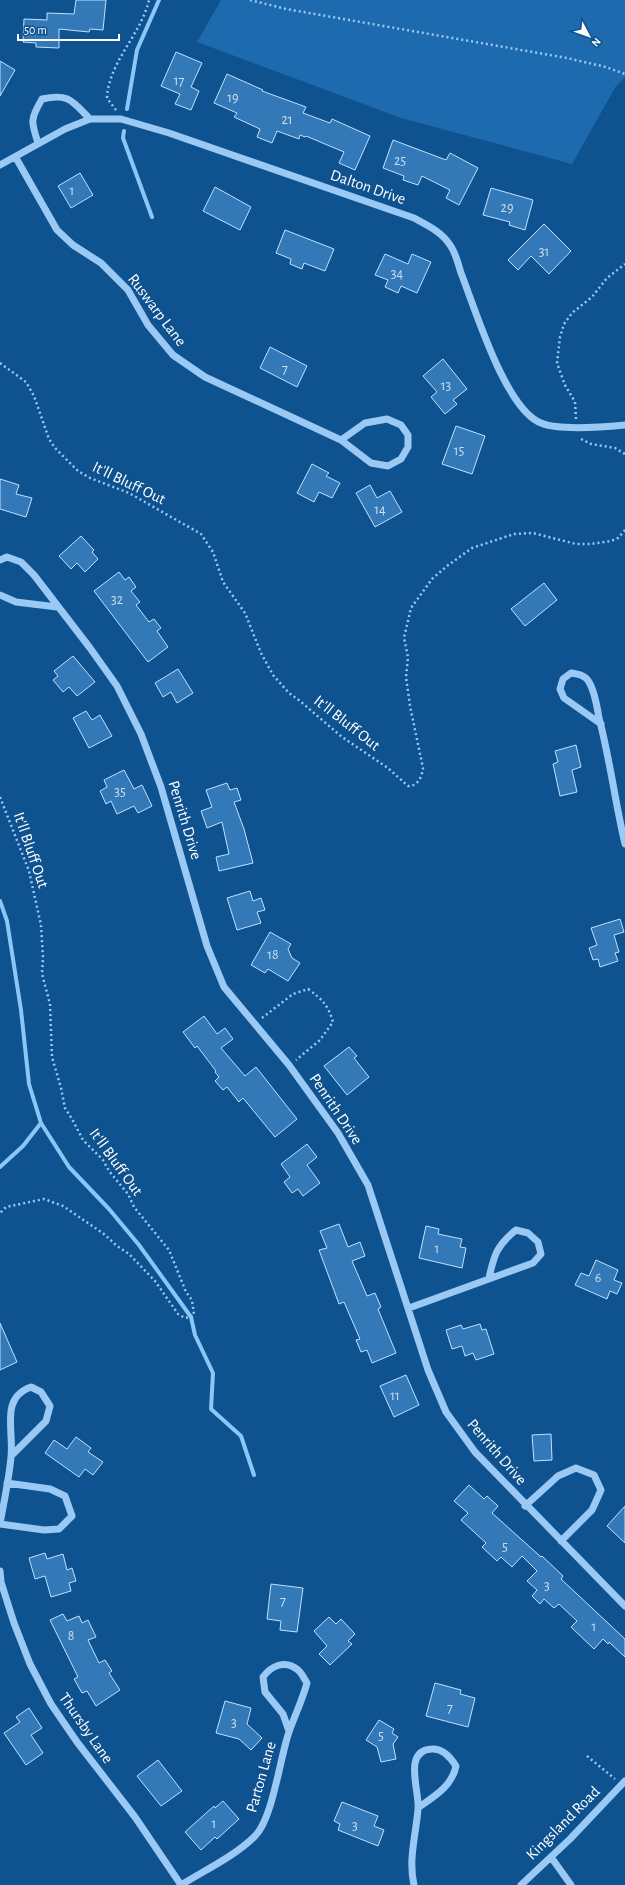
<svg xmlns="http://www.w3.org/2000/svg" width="625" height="1885" viewBox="0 0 625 1885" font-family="'Alegreya Sans',sans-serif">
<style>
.green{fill:#1d6aae}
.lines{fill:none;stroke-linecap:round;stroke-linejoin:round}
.stream{stroke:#8ac6f7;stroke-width:4}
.building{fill:#3379b8;stroke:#c0e1fe}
.path{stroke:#99c9f4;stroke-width:2.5;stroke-dasharray:2 3;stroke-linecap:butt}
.minor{stroke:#99c9f4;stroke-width:7}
.labels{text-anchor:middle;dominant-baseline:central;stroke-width:3;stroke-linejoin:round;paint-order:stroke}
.number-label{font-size:14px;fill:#ccdeed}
.street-label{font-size:16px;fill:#fff;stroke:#0f5290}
</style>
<rect width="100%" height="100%" fill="#0f5290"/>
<!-- green -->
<path class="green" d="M221,0h404v77l-9,9 -44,78 -171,-46 -204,-76z"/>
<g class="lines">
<!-- stream -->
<path class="stream" d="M127,109l10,-59 22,-50
M124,131l-1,7 29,79
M0,901l7,20 14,89 8,74 12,39 28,44 40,42 30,36 52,72 4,18 18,38 -2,36 30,27 13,39
M0,1167l23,-21 18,-23"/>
</g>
<!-- building -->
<path class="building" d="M76,0h30l-3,30 -13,-1 -1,3 -30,-3v19l-23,-1v-4l-13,-1 1,-23 23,1v-7l27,1z
M176,52l26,11 -11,24 8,4 -8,19 -16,-6 5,-10 -19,-8z
M0,61l15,9 -15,26z
M227,74l36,16 -1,1 44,16 -3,6 27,10 2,-4 38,17 -15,34 -16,-7 5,-11 -38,-16 -1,1 -5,-2 -1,4 -22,-8 -5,12 -15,-6 3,-8 -26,-12 3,-4 -23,-10z
M393,140l53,20 4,-7 28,15 -19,37 -13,-7 4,-8 -28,-14 -4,9 -15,-5 1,-4 -21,-8z
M80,173l13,22 -22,13 -13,-22z
M215,187l36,20 -11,23 -37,-19z
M491,188l42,12 -8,30 -16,-5 1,-3 -27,-7z
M544,224l27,27 -22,23 -18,-18 -13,14 -10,-10z
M285,230l49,19 -9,22 -21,-8 -2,6 -12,-5 1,-5 -15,-6z
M385,254l23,10 4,-10 19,8 -14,31 -16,-7 -3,7 -13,-6 3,-7 -13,-5z
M270,347l37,19 -10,21 -37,-19z
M443,359l24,30 -14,11 4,4 -12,10 -14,-17 6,-5 -14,-16z
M456,426l29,10 -13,38 -30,-10z
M312,464l17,9 -3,3 14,7 -8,15 -13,-6 -5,10 -17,-9z
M0,479l19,6 -3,9 16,4 -6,19 -26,-8z
M370,485l7,13 13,-7 12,21 -27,15 -19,-34z
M81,536l13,14 -2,2 6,7 -13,13 -8,-9 -6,6 -12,-13z
M119,572l6,8 4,-3 7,10 -5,4 9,11 -4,3 13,17 5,-3 7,9 -4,3 11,16 -20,15 -54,-71z
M544,583l13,17 -32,26 -14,-17z
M73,656l22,26 -18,14 -8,-9 -6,5 -10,-12 5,-4 -4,-5z
M178,669l15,24 -16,10 -6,-11 -8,5 -8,-14z
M86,711l6,9 8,-5 12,21 -23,12 -16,-30z
M576,745l5,22 -9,3 5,22 -17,4 -7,-32 5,-2 -3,-11z
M124,770l10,19 8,-4 10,21 -14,7 -4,-7 -17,8 -6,-13 -5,3 -6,-13 7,-4 -3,-7z
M227,783l3,7 7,-2 4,12 -7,2 10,27 9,34 -34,8 -3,-14 13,-3 -7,-32 -15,6 -6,-17 11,-4 -6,-17z
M250,891l3,10 8,-3 4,12 -8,2 4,11 -24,7 -10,-32z
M620,919l4,13 -10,3 5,17 -4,1 3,8 -18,6 -2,-8 -5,1 -4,-12 8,-3 -6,-17z
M270,932l21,12 -3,5 4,9 8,5 -12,18 -20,-12 -3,4 -14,-8z
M204,1016l13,18 8,-6 8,11 -12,9 24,28 11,-9 41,52 -22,18 -32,-39 -4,4 -12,-15 -4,3 -8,-9 4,-4 -4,-5 1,-1 -19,-25 -2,2 -12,-16z
M349,1047l8,9 -3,2 15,19 -22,18 -23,-29z
M307,1144l10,13 -10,8 13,18 -17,13 -5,-7 -6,4 -8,-11 6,-5 -9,-13z
M339,1224l9,23 12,-5 5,14 -13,5 15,35 8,-3 6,14 -3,2 18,44 -24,10 -5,-13 -6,2 -5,-12 4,-1 -16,-37 -5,2 -20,-54 8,-2 -7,-17z
M426,1226l13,3 -1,5 24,5 -2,8 6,1 -4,20 -43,-10z
M596,1260l22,10 -4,10 8,3 -5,11 -7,-3 -3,8 -32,-14 6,-12 8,3z
M0,1323l17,39 -17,8z
M480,1324l2,6 4,-1 8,25 -18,6 -3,-7 -8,3 -3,-10 -10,3 -6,-19 15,-5 2,4z
M406,1375l13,30 -25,12 -14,-31z
M551,1434l1,26 -18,1 -2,-26z
M76,1437l15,11 -3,4 15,10 -10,13 -8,-6 -6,8 -34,-24 9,-13 13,9z
M469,1485l15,14 3,-3 11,10 -6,7 49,44 1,-1 21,20 -2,3 64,60v18l-16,-15 -1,2 -5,-5 -9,10 -23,-22 6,-6 -18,-17 -5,4 -10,-9 -4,5 -8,-8 5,-6 -10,-9 10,-10 -15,-15 -10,11 -11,-10 -4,4 -15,-14 4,-4 -25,-23 7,-7 -14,-12z
M625,1506v37l-18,-17z
M45,1553l2,6 16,-5 4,16 5,-2 4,13 -7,2 2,8 -20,6 -6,-21 -10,3 -6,-21z
M271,1584l32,4 -6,44 -17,-2 1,-9 -14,-2z
M63,1614l4,7 12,-5 3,7 6,-3 8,17 -8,3 11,23 6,-3 7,11 -3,2 11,17 -24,16 -9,-15 -5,2 -8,-14 4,-2 -28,-57z
M329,1617l7,7 5,-5 14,15 -7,7 4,3 -22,21 -11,-11 8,-8 -13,-15z
M435,1683l26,7 -1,4 15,4 -7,29 -42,-11z
M225,1701l26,7 -4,16 15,14 -11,12 -12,-11 -23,-6z
M29,1708l13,20 -11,7 12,18 -17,12 -22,-32 16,-11 -4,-5z
M379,1720l15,9 -2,4 6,4 -5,7 3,15 -15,3 -4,-15 -11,-7z
M158,1760l24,31 -21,15 -24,-30z
M223,1801l16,18 -22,20 -2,-2 -14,13 -16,-18 29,-26 1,2z
M342,1802l36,14 -4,10 10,4 -6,16 -40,-16 2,-6 -6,-3z"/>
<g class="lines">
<!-- path -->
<path class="path" d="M250,0l36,9 281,49 39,9 19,7
M116,110l-9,-12c2,-37 34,-63 42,-98
M0,363l26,19 8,14 15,43 6,9 23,23 12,7 39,15 72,41 12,18 10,30 22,31 16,40 12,22 16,18 11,8 42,36 46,31 20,18c10,0 14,-9 15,-18l-13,-62 -4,-29 2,-20 -4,-19 7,-30 21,-29 15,-13 25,-18 42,-14 19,-1 43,11h14l21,-3 7,-3 7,-8
M576,419l-1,-17 -10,-17 -8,-22 3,-26 4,-13 8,-11 20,-16 15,-19 18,-14
M581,439l10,5 24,4 10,6
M0,797l29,74 12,54 2,33 -1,16 8,30 2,53 9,31 4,20 7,11 11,21 20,20 6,11 19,23 6,13 35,43 17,42 6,8 2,15 -3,2 -6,1 -7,-4 -23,-33 -26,-27 -12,-8 -13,-12 -41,-28 -19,-7 -38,8 -6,6
M262,1018l31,-24 15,-5c14,10 20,16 25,33l-13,18 -24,20
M587,1756l28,23"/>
<!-- minor -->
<path class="minor" d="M38,143c-7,-21 -8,-24 4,-44 27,-6 30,2 48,20
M16,158l41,72 16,15 28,18 27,27 20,35 25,30 32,22 136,63 30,23 17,3 13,-7 7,-12v-12l-7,-10 -14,-6 -22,4 -24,17
M0,165l65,-36 25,-10h31l48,14 245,85c13,7 28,14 36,27 6,8 8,19 11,28 14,35 44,136 80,150 19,8 63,4 84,2
M0,560l7,-3 14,5 13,13 56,73 27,38 24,48 20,53 46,159 17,41 65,78 49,68 30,52 60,185 18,42 29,40 150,154
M0,595l16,7 41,5
M601,724l-37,-26 -4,-9 3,-10 8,-6c7,1 14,2 18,9 6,10 8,24 10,36 11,41 16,84 26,126
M409,1308l124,-45 8,-9 -3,-12 -10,-9 -12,-3c-19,15 -22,25 -27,48
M525,1506l33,-30 18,-8 18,7 7,15 -9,20 -31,31
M0,1524c4,-23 9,-45 11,-67 3,-28 -11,-59 20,-70l10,5 9,14 -4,15 -34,34
M0,1524l44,6 15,-1 13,-13 -7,-20 -15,-7 -43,-6
M0,1571l1,11 13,41 16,41 21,40 26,38 58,75 46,68
M551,1857l20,28
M181,1885c24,-15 54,-29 74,-49 18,-18 25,-79 34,-104 6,-17 13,-31 18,-49 -3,-4 -5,-10 -9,-13 -13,-11 -27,-4 -35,7l2,15 18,22 6,17
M414,1885c-6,-26 2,-50 4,-76 2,-17 -16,-59 14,-60 11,-1 19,9 24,17 -4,20 -21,30 -37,41
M521,1885l49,-46 55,-58"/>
</g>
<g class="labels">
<!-- number labels -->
<g class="number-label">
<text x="179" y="81">17</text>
<text x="233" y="98">19</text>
<text x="287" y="120">21</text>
<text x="400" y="161">25</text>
<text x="72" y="191">1</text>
<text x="507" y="208">29</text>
<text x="544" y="252">31</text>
<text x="397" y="274">34</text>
<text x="285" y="369">7</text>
<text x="446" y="386">13</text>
<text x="459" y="451">15</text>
<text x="380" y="510">14</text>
<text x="117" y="600">32</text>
<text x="120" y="792">35</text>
<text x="273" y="955">18</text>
<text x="437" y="1249">1</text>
<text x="598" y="1278">6</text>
<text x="395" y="1396">11</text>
<text x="505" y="1547">5</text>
<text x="547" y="1586">3</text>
<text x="283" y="1601">7</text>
<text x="594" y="1627">1</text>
<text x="71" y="1636">8</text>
<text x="450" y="1708">7</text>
<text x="234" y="1723">3</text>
<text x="381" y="1736">5</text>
<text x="214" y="1824">1</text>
<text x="355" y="1826">3</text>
</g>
<!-- street labels -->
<g class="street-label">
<text transform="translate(368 187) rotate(19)">Dalton Drive</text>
<text transform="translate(157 310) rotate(53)">Ruswarp Lane</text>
<text transform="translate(129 483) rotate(26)">It'll Bluff Out</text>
<text transform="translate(347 723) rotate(38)">It'll Bluff Out</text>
<text transform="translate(185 820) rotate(73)">Penrith Drive</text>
<text transform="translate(31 850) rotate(71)">It'll Bluff Out</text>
<text transform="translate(336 1109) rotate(56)">Penrith Drive</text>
<text transform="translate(116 1162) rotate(54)">It'll Bluff Out</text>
<text transform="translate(497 1452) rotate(49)">Penrith Drive</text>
<text transform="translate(86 1728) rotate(55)">Thursby Lane</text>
<text transform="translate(261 1777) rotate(-74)">Parton Lane</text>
<text transform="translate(563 1823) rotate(-45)">Kingsland Road</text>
</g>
</g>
<!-- north arrow -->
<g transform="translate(589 36) rotate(131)" stroke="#0f5290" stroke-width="3" paint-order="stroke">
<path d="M0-3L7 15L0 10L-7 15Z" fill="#ffffff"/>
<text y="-6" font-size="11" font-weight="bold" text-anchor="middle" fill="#ffffff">N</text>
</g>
<!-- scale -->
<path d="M18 34v6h101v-6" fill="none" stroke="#ffffff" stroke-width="2"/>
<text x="24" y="34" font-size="12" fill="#ffffff" stroke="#0f5290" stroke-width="3" paint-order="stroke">50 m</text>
</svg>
